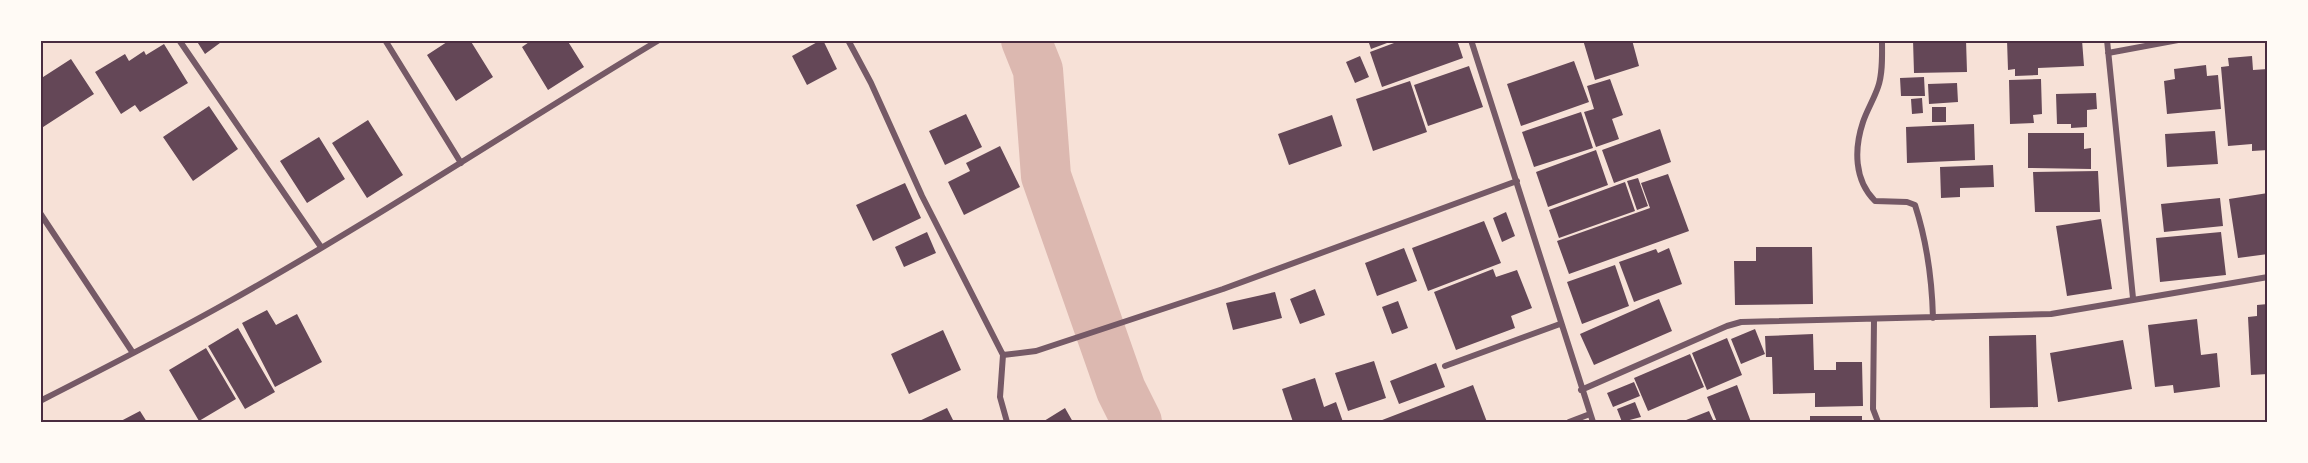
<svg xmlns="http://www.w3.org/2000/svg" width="2308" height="463" viewBox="0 0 2308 463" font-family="Literata,serif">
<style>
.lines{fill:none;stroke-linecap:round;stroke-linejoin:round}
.river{stroke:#dcb8b0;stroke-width:50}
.building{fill:#644757}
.minor{stroke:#755966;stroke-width:6}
.neatline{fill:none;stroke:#4a2c40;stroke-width:2}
</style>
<rect width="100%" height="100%" fill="#f7e1d7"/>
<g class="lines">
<!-- river -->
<path class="river" d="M1026,40l12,30 8,106 75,214 16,32"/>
</g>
<!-- building -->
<path class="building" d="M196,40h28l-19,14z
M450,40h20l23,37 -37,24 -29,-46z
M532,40h35l17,27 -36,23 -26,-43z
M821,40h2l14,29 -30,16 -15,-29z
M1368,40h18l1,3 -16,6z
M1402,40h55l6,18 -81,29 -12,-35z
M1583,40h49l7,26 -44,14z
M1913,40h53l1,32 -53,1z
M2007,40h75l2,26 -46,2v7l-23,1v-7l-7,1z
M164,44l24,39 -48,29 -5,-7 -14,9 -26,-42 30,-18 4,7 15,-10 2,4z
M1360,56l9,21 -14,6 -9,-21z
M2252,56l1,14 15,-1v81l-16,1v-7l-24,2 -7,-79 8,-1 -1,-8z
M71,59l23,35 -54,35v-50z
M1574,61l15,41 -68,24 -14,-42z
M2206,65l1,11 11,-1 3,34 -54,5 -3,-33 11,-2 -1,-10z
M1469,66l14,41 -55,19 -14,-41z
M1924,77l1,19h-24l-1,-18z
M1610,79l13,36 -11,4 7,20 -23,8 -12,-35 10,-3 -7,-23z
M2041,79l1,35 -9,1 1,8 -24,1 -1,-44z
M1410,81l17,51 -54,19 -17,-52z
M1957,83l1,19 -29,2 -1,-20z
M2096,93l1,16 -10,1v17l-16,1v-4h-14l-1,-30z
M1922,98l1,15 -11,1 -1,-15z
M209,106l29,43 -45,32 -30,-44z
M1932,107h14v15h-14z
M1581,112l12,36 -59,19 -12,-35z
M966,114l16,33 -37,18 -16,-34z
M1332,115l10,31 -53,19 -11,-31z
M368,120l35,55 -36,23 -35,-55z
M1974,124l1,36 -68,3 -1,-36z
M1660,129l11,33 -57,21 -12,-33z
M2215,131l3,33 -51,3 -2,-33z
M2028,133h56v16l7,-1v21l-63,-1z
M319,137l26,42 -38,24 -27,-42z
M1000,146l20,41 -56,28 -16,-33 22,-11 -4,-8z
M1596,150l12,35 -60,22 -12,-35z
M1993,165l1,22 -34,1v9l-19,1 -1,-31z
M2098,171l2,41h-65l-2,-40z
M1668,174l21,57 -120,43 -12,-33 93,-33 -9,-25z
M1638,178l10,28 -11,4 -10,-29z
M1625,182l10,29 -76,27 -10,-28z
M905,183l16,35 -48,23 -17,-36z
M2268,193v61l-30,4 -9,-59z
M2220,198l3,28 -59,6 -3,-28z
M1506,212l9,24 -13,6 -9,-24z
M2101,219l11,70 -45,7 -11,-70z
M1484,221l17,42 -73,28 -16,-43z
M927,232l9,21 -32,14 -9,-20z
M2221,232l5,43 -66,7 -4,-44z
M1756,247h56l1,57 -78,1 -1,-44h22z
M1404,248l13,33 -40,15 -12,-33z
M1669,248l13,36 -48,18 -15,-40 37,-13 2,4z
M1615,265l14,41 -47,18 -15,-42z
M1493,269l3,8 21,-7 15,38 -21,8 4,12 -59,22 -22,-58z
M1315,289l10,26 -25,9 -10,-25z
M1275,292l7,26 -49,12 -7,-27z
M1659,299l13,32 -78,34 -14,-31z
M1398,301l10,27 -16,6 -10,-27z
M2268,304v70l-17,1 -3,-58 9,-1v-11z
M267,310l9,15 21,-11 25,48 -47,25 -33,-64z
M2197,319l4,36 16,-2 3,34 -46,6 -1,-8 -18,2 -7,-62z
M238,328l37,64 -30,17 -37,-63z
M1755,329l10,25 -24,10 -10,-25z
M943,330l18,40 -52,24 -18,-40z
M1813,334l1,36h22v-8h26l1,44 -48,1v-14l-42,1 -1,-37h-6l-1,-21z
M2036,335l2,72 -48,1 -1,-72z
M1727,338l15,37 -35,15 -15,-37z
M2123,340l9,49 -74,13 -8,-49z
M206,348l30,51 -37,22 -30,-51z
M1690,354l14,33 -56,24 -14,-33z
M1374,361l12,37 -38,13 -13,-38z
M1436,363l9,24 -46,17 -9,-23z
M1315,378l9,29 12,-5 7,20h-50l-11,-33z
M1634,382l6,14 -27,11 -6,-14z
M1473,385l14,37h-110z
M1737,385l14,37h-34l-10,-25z
M1635,402l6,15 -19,5 -5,-13z
M947,408l7,14h-37z
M1065,408l8,14h-28l-1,-1z
M140,411l7,11h-28z
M1709,411l5,11h-33z
M1810,416h52v6h-52z"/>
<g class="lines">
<!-- minor -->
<path class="minor" d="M179,40l142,207
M385,40l76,123
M848,40l23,43 51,113 81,159 -3,42 7,25
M1471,40l122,382
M1882,40c0,15 1,33 -4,47 -4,12 -11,23 -15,35 -9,27 -9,58 12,79l32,1 8,3c12,37 17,74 18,113
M2107,40l26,258
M2108,53l70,-13
M40,213l93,140
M1874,320l-1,89 5,13
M1003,355l33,-4 187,-62 294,-108
M1445,366l115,-42
M1581,390l146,-64 14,-4 310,-8 217,-37
M40,401c61,-31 122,-62 181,-95 149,-83 292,-178 438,-266
M1569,422l21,-8"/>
</g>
<!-- border -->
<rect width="2308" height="463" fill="none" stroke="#fffaf5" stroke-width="84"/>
<rect x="42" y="42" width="2224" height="379" class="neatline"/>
</svg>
